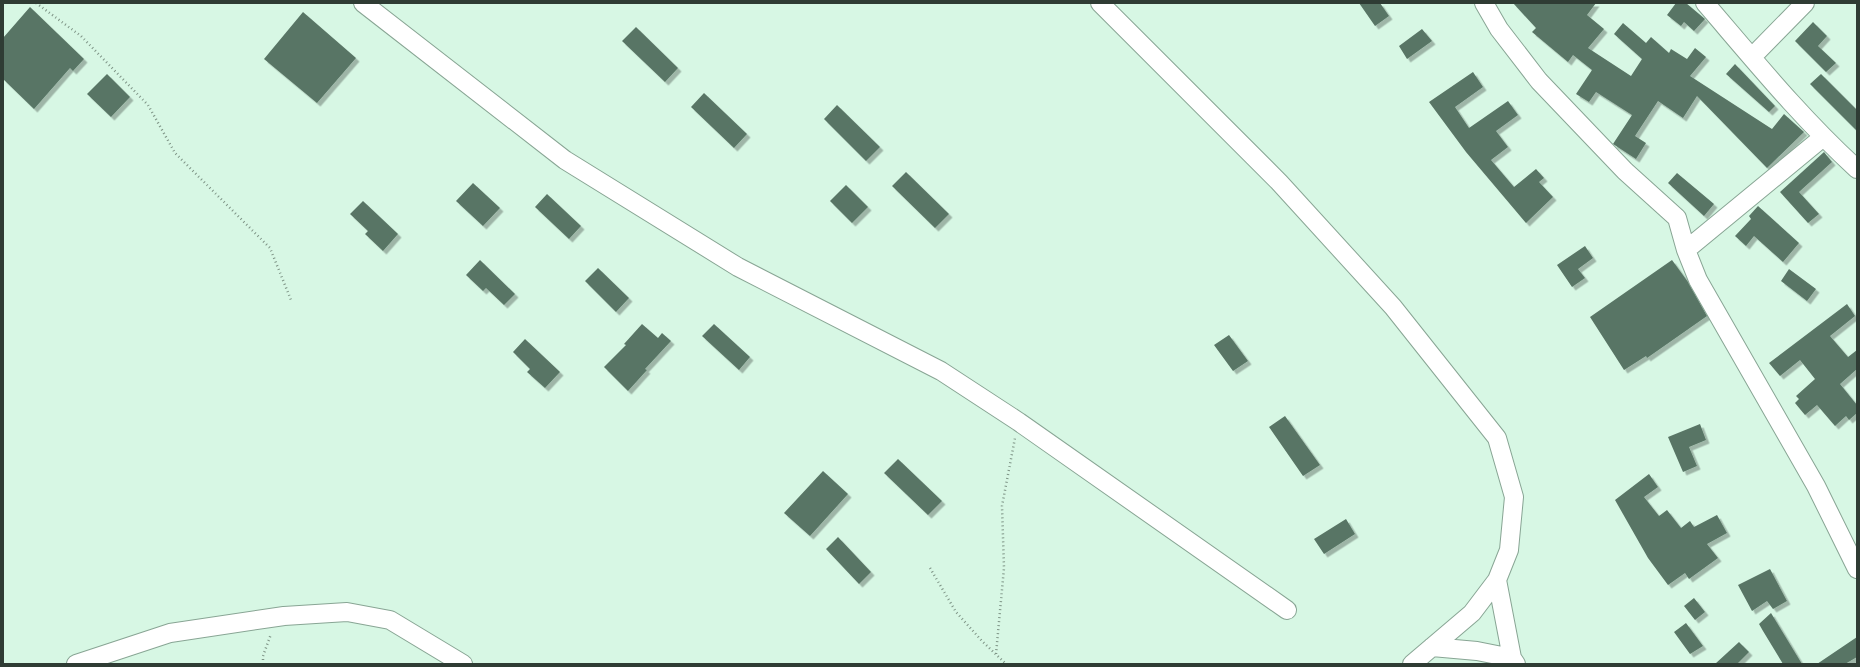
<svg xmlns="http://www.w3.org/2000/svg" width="1860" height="667" viewBox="0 0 1860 667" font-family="'Public Sans',sans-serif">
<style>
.building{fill:#597565;filter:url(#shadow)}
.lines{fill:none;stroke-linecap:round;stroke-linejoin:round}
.minor-casing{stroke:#88a594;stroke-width:20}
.path{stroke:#7f9587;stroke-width:2.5;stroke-dasharray:1 3;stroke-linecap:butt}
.minor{stroke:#fff;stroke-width:18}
</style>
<defs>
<filter id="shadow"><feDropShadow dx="3.5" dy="3.5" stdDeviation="0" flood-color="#0004"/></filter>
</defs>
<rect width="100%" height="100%" fill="#d7f7e4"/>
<!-- building -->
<path class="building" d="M1359,3h21l9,13 -14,10z
M1513,3h83l-9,12 17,14 -16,19 43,28 11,-17 -28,-25 9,-11 23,20 5,-6 18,16 2,-4 16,10 8,-11 11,9 -16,19 82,53 12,-15 20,18 -37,36 -70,-72 -14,22 -25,-17 -23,35 11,7 -10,16 -23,-15 19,-29 -36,-23 -7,10 -13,-8 16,-24 -19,-15 -5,7 -36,-30 4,-4z
M1676,3h10l19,16 -11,12 -10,-9 -3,4 -14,-11z
M30,7l54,52 -11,12 -3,-3 -36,41 -31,-30v-41z
M303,12l53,46 -39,45 -53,-44z
M1813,22l14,14 -9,10 18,17 -10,9 -31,-31z
M636,27l42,41 -13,14 -43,-41z
M1422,29l10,12 -25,18 -8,-13z
M1735,64l40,42 -6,6 -43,-38z
M1473,72l10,15 -28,20 14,21 39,-27 10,14 -22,16 12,16 -17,13 23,27 22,-18 8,9 -5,4 14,15 -27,26 -60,-71 -37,-50z
M107,74l23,23 -19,20 -24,-23z
M1821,74l36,36v21l-47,-47z
M704,93l43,41 -13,14 -43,-41z
M837,105l43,42 -14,14 -42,-42z
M1824,152l8,10 -33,30 20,22 -11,9 -28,-31z
M906,172l43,42 -14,14 -43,-42z
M1677,173l37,31 -10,12 -36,-33z
M473,183l27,25 -17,18 -27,-25z
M846,185l22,22 -16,16 -22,-22z
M547,194l34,32 -12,13 -34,-32z
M363,201l35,33 -15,17 -18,-17 3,-3 -18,-17z
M1758,206l41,37 -16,19 -29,-26 -8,10 -11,-10 16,-17 -2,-3z
M1585,246l8,12 -15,11 7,9 -13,9 -15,-22z
M480,260l35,34 -11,11 -18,-17 -3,3 -17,-16z
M1672,260l16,22 19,34 -60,42 -1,-2 -22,14 -34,-53z
M598,268l31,30 -13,14 -31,-31z
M1789,269l27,20 -9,12 -26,-20z
M1847,304l8,12 -25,20 18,21 9,-7v19l-17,15 17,21v8l-8,7 -3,-4 -11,10 -18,-21 -12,10 -10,-12 4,-4 -3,-3 19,-17 -15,-19 -20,16 -11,-13z
M642,324l16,14 4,-5 9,8 -26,28 2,1 -19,21 -24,-24 22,-22 -2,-1z
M714,324l36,33 -11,13 -37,-34z
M1229,335l19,26 -15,10 -19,-26z
M525,339l35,33 -15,16 -18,-16 3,-3 -17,-17z
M1285,416l35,49 -17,11 -34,-49z
M1700,424l6,16 -17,7 8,19 -14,6 -15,-35z
M898,459l44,42 -14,14 -44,-42z
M823,471l25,23 -38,42 -26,-23z
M1649,474l9,13 -14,10 15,19 8,-6 14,18 9,-7 4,6 23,-12 10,18 -20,11 11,14 -29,21 -4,-6 -17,12 -20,-27 -33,-58z
M1346,519l9,15 -31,20 -10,-15z
M838,537l33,35 -12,12 -33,-35z
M1770,569l17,32 -14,8 -6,-8 -15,10 -14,-26z
M1694,598l11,14 -10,8 -11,-14z
M1771,613l31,51h-19l-20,-33 -4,-7z
M1686,623l17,23 -13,8 -16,-22z
M1857,637v20l-12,7h-28z
M1739,642l10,10 -12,12h-22z"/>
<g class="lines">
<!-- minor casing -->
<g class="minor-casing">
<path id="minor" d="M363,3l202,157 173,107 203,104 78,51 268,188
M1100,3l179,179 114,125 104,131 17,59 -5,53 -12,30 -25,33 -60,51
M1484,3l15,26 40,52 86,90 52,47 9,32
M1705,3c49,57 96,115 152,166
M1752,57l53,-54
M1822,138l-136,112 12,30 118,206 41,83
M1497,580l15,78 4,6
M1432,647l45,4 35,7
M76,664l94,-31 114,-17 63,-4 43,8 73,44"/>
</g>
<!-- path -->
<path class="path" d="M36,3l45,33 67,69 27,48 95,95 21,52
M930,568l26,44 26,29 24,23
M996,654l8,-86 -2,-62 13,-68
M263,664v-8l8,-22"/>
<!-- minor -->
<use href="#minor" class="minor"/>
</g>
<!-- border -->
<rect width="1860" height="667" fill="none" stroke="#2f3c34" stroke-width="8"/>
</svg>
